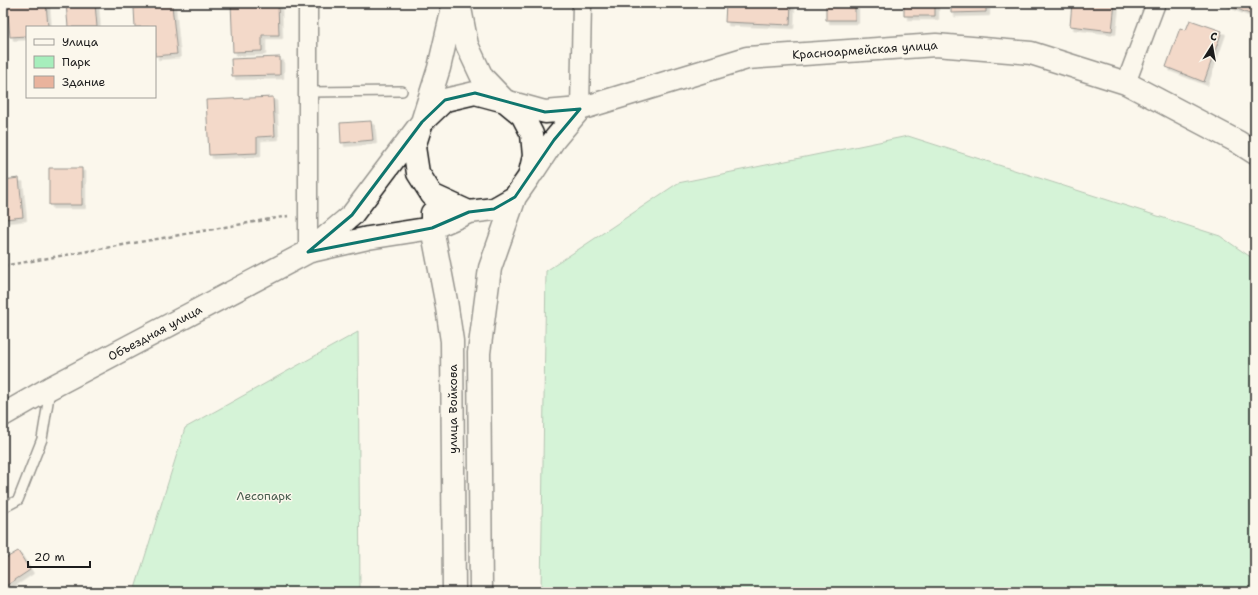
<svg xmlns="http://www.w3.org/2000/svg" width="1258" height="595" viewBox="0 0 1258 595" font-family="'Shantell Sans',sans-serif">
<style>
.green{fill:#a6eebc;stroke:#61856c}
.building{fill:#e9b39d;stroke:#1c1c1c;filter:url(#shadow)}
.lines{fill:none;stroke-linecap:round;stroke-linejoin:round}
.lane-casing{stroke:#1c1c1c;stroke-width:12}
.street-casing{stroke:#1c1c1c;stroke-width:21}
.secondary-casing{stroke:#1c1c1c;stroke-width:25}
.path{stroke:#1c1c1c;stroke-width:2.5;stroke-dasharray:4 3;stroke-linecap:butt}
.lane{stroke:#fbf7ec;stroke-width:9}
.street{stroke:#fbf7ec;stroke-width:18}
.secondary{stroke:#fbf7ec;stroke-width:22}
.marked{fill:none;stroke:#0f766e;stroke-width:3;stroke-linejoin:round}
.labels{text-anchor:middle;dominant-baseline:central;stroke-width:3;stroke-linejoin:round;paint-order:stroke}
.street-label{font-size:12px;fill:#1c1c1c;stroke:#fbf7ec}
.park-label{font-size:12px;fill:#455b4c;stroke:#fbf7ec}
</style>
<defs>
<filter id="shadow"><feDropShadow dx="3.5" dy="3.5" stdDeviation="0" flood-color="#0004"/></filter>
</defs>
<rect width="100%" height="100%" fill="#fbf7ec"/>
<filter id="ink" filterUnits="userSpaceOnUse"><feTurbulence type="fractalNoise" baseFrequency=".025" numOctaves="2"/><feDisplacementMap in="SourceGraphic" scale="8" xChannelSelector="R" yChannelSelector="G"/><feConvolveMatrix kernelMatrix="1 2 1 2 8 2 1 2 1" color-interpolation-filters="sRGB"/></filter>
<g filter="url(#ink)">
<!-- green -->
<path class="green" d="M908,136l312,100 35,24v332h-714l5,-321 132,-88z
M358,332l2,260h-226l51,-164z"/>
<!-- building -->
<path class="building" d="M7,3h39l2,24h-21v9l-17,1z
M66,3h29l2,24h-29z
M231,3h47l1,32h-17v16l-29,1z
M726,3h65l-1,22 -65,-3z
M826,3h29v17h-29z
M904,3h31v13h-31z
M951,3h35v9l-35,1z
M1072,3h43l-3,28 -42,-5z
M1223,3h32v3l-3,9z
M172,5l5,49 -22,2v-29h-20l-1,-19z
M1190,20l32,11 -18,51 -38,-15 14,-39 6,2z
M280,57v18l-48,1 -1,-17z
M273,97l2,39 -18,1v16l-48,2 -3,-55z
M371,121l2,19 -32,3 -1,-20z
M49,168h33v37h-33z
M19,178l4,39 -18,2 -2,-17v-22z
M18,551l12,19 -27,18v-28z"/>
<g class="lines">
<!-- lane casing -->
<g class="lane-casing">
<path id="lane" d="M308,92l94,-1
M3,508l15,-8 24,-61 8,-49"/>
</g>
<!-- street casing -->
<g class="street-casing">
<path id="street" d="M1126,83l30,-80
M580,109l2,-106
M308,252v-249"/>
</g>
<!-- secondary casing -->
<g class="secondary-casing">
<path id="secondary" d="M459,3l8,42 15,32 23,24 40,11 35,-3 167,-51 189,-13 95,8 95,30 112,59 17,11
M533,172l21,-32 26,-31
M432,213v15l14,73 6,40 2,251
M311,251l57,-13 64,-10 37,-16 25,-3 21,-12 14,-20 5,-21 -2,-22 -10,-19 -17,-14 -30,-8 -30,7 -23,22 -8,25 4,26 14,22 37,17
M3,415l47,-27 258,-136 44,-37 70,-93 17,-54 15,-65
M481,592l-2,-239 11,-85 25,-71"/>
</g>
<!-- path -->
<path class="path" d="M3,266l285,-50"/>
<!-- lane -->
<use href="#lane" class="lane"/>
<!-- street -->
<use href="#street" class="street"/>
<!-- secondary -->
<use href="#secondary" class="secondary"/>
</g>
</g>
<!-- marked area -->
<path d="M0 0H1258V595H0ZM475,93l70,19 35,-3 -26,31 -39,57 -21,12 -25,3 -37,16 -124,24 44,-37 70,-93 23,-22z" fill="#fbf7ec" fill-opacity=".55" fill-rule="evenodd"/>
<path class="marked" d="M475,93l70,19 35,-3 -26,31 -39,57 -21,12 -25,3 -37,16 -124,24 44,-37 70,-93 23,-22z"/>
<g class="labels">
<!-- street labels -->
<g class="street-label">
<text transform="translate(865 50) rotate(-4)">Красноармейская улица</text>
<text transform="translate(155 333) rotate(-28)">Объездная улица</text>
<text transform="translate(453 409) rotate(-90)">улица Войкова</text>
</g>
<!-- park labels -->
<g class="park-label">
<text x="264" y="496">Лесопарк</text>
</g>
</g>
<!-- margin -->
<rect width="1258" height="595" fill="none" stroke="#fbf7ec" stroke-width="16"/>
<rect x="8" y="8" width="1242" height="579" fill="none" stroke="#1c1c1c" stroke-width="1.5" filter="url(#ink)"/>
<!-- legend -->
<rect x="26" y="26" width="130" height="72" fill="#fbf7ec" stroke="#a29f99"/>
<rect x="34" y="39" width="20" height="6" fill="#fbf7ec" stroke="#a29f99"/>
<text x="62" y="46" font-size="12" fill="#1c1c1c">Улица</text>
<rect x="34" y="56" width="20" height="12" fill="#a6eebc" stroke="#a29f99"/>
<text x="62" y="66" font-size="12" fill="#1c1c1c">Парк</text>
<rect x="34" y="76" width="20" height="12" fill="#e9b39d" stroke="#a29f99"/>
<text x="62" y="86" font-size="12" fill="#1c1c1c">Здание</text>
<!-- north arrow -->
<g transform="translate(1212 46) rotate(11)" stroke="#fbf7ec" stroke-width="3" paint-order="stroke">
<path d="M0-3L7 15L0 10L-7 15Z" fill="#1c1c1c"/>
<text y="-6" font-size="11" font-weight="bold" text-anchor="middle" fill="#1c1c1c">С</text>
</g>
<!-- scale -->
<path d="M28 561v6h62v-6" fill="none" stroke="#1c1c1c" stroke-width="2"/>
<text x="34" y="561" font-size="12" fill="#1c1c1c" stroke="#fbf7ec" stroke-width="3" paint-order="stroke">20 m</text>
</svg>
